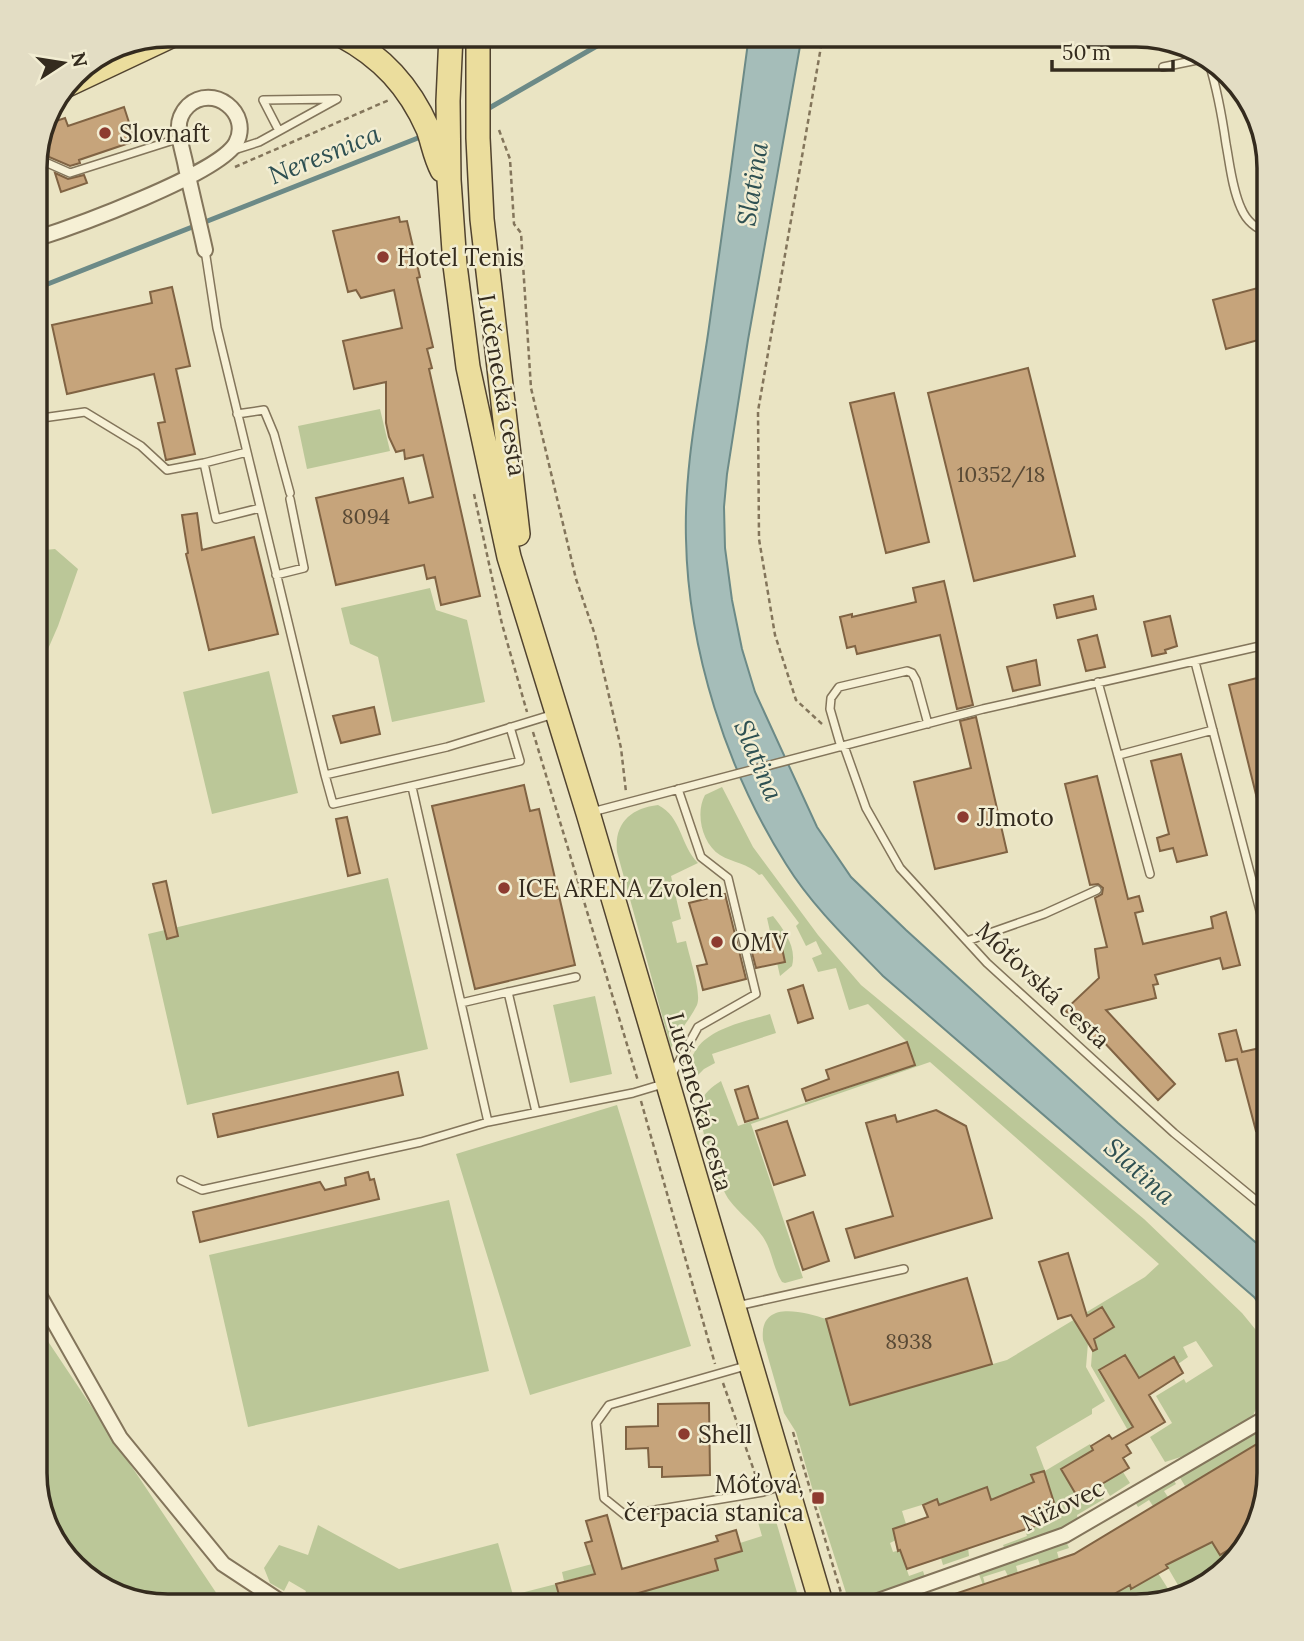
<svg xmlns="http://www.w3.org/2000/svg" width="1304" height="1641" viewBox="0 0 1304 1641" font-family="Lora,serif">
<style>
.green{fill:#bbc798;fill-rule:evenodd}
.water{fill:#a5bdb9;stroke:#6c8a87;stroke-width:2}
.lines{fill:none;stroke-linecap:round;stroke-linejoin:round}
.stream{stroke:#6c8a87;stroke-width:5}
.building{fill:#c6a47b;stroke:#806343;stroke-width:2}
.service-casing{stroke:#83755b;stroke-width:10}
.minor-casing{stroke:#83755b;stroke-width:18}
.primary-casing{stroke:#51432f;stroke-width:26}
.path{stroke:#83755b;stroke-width:2.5;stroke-dasharray:5 3.5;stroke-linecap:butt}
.service{stroke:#f6f0d5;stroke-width:7}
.minor{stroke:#f6f0d5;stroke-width:14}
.primary{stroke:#ebdd9d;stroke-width:23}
.poi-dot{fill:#8d3b30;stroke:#f2edd2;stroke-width:2.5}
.labels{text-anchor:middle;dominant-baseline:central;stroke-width:5;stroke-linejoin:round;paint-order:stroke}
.number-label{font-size:21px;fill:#584935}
.poi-label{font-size:24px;fill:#342b1e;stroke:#f2edd2;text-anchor:start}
.street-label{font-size:24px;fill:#342b1e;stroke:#f2edd2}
.water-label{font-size:26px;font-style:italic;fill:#2e5052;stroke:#f2edd2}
.rim{fill:none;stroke:#342b1e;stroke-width:3.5}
</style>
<rect width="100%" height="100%" fill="#eae4c3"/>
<!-- green -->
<path class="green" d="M380,409l10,42 -83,18 -9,-43z
M55,549l23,20 -20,57 -23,53v-128z
M430,588l6,22 31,10 18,82 -93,20 -14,-65 -28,-13 -9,-36z
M269,671l29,122 -86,21 -29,-122z
M722,787l31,60 65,88 43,50 283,234 98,94 27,33v56l-4,-1 -8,5 -5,12 -62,36 -25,8 -15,-25 22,-14 -16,-27 28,-17 2,4 27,-17 -17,-25 -13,6 5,10 -44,31 -19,-33 -27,16 38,60 -2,2 4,6 -4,2 -43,-75 2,-26 21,-13 -13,-20 -25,16 12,20 -2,24 19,34 -13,8v5l-56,33 9,24 45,-27 3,6 -32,19 17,29 19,-11 7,12 -27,16 1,6 -15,8 -58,21 -2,-5 24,-9 -15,-43 -11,44 -11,4 -16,-49 -12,4 7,60 -26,9 -2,-7 14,-6 -17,-52 -36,11 4,13 -13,5 3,11 -6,3 3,9 7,-2 9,26 14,-5 2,6 -73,25 -4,-3 -30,-94 3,-1 -3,-14 -5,1 -17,-59 -12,-19 -21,-73c-4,-41 40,-28 63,-21l24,85 157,-44 138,-83 14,-13 -229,-202 -179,62 52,154 -18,5 -3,-1c-9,-14 -10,-32 -19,-45 -9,-13 -23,-23 -33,-36 -11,-14 -34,-80 -29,-97 2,-11 11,-17 20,-23l17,45 177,-61 -8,-23 -39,-38 -19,6 -13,-42 -18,4 -6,-14 10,-4 -6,-13 -10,5 -10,-20 3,-3 -37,-49 -3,1c-11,-12 -26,-12 -39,-20 -18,-11 -25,-42 -15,-60zM1044,1472l15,46 -32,10 -12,-39 14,-5 2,7 5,-2 -4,-14z
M658,805c24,12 22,40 40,58l-27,13 10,43 -9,3 5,21 9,-2c3,15 16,52 11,64 -8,16 -19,27 -26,43l-54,-196c-3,-29 14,-44 41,-47z
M388,878l40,171 -241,56 -39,-171z
M773,916c11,14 24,31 19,50l-12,10 -13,-58z
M595,996l17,78 -42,9 -17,-78z
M770,1014l6,19 -64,21 3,9 -11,6 -14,14c-7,-50 43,-58 80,-69z
M617,1105l74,241 -161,49 -74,-241z
M449,1200l40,171 -241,56 -39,-172z
M35,1322l190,284h-57l-19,-5 -83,-46 -8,-8 -23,-74z
M1255,1430l7,11 -50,30 43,49 2,-2 -6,21 -41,44 -28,9 -18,-31 21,-5 27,-15 8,14 9,-6 -23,-74 -21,11 -6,-10z
M1123,1472l7,11 -20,13 -11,-18 7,-5 5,6z
M1173,1479l3,5 -12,7 4,6 -15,9 -4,-6 -11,7 -3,-5z
M773,1511l28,95h-490l-9,-5 4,-10 -17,-10 -5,10 -14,-8 -6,-15 15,-23 29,10 10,-30 81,44 99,-26 15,52 43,-11 4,14 36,-9 -3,-15 -29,7 -2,-9 30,-8 29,35 93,-42 28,-6 -2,-8 22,-7 -6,-21z
M1066,1541l3,7 -12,4 2,7 -19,6 -2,-6 -22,7 2,7 -10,3 -3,-6 -22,7 2,7 -2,1 -5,-13z
M1158,1573l14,22 -36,11h-64l43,-13 15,-8 1,3z"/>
<!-- water -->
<path class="water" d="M749,35h53l-54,305 -21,134 -3,33 1,41 7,52 10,49 13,43 62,135 34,50 55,53 212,193 151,131v63l-15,-20 -371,-321c-34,-35 -71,-70 -97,-112 -59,-93 -98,-214 -100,-325 -2,-69 12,-137 22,-205 14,-100 28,-199 41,-299z"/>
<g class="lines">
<!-- stream -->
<path class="stream" d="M484,111l132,-76
M35,289l388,-153"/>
</g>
<!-- building -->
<path class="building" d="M124,107l11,34 -56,19 1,3 -10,3 -21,-9 -7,-22 2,-10 21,-7 3,8z
M55,173l13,6 16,-4 3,8 -26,9z
M399,217l1,5 7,-1 13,56 -3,1 16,69 -6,2 5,19 -3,1 51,227 -39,9 -6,-28 -8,2 -3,-14 -88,20 -20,-87 87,-20 6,25 24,-6 -10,-42 -18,4 -1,-9 -8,2 -7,-15 -3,-14v-41l-32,7 -11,-48 59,-13 -8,-38 -33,8 -5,-8 -8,2 -15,-61z
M1269,285v52l-43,12 -13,-49z
M172,287l18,79 -14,3 19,85 -29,6 -8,-37 7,-1 -11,-48 -87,20 -15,-69 100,-22 -2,-11z
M1028,368l47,188 -101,25 -46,-188z
M894,393l35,149 -43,11 -36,-150z
M197,513l5,37 52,-13 24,97 -69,16 -23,-96 2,-1 -6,-38z
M944,581l29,124 -16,4 -17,-74 -83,19 -2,-8 -8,2 -7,-31 12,-3v3l64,-15 -3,-14z
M1093,596l3,13 -39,9 -3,-13z
M1170,616l7,30 -12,4 1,3 -14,3 -8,-34z
M1097,635l8,32 -19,4 -8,-31z
M1036,660l4,25 -27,6 -6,-24z
M1269,675v151l-5,1 -35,-142z
M374,707l6,27 -39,9 -8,-27z
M976,717l31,135 -72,17 -21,-87 57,-14 -11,-47z
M1181,754l26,101 -30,7 -4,-14 -13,3 -3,-13 12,-4 -18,-73z
M1097,776l31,123 11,-3 4,15 -8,2 8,31 70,-16 -2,-11 15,-5 14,53 -17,4 -3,-11 -65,17 3,9 -5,1 3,13 -50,12 69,74 -17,16 -57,-61 -5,5 -31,-34 34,-32 -4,-29 12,-2 -12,-49 7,-4 1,-6 -5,-4 -8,1 -25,-101z
M524,785l6,26 9,-2 36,156 -100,24 -43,-183z
M347,817l13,56 -12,3 -12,-57z
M166,881l12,55 -11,3 -14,-55z
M725,894l21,85 -43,11 -6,-24 10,-2 -18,-61z
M779,934l6,28 -29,6 -7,-27z
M803,985l10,33 -15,5 -10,-33z
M1236,1030l6,22 18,-4 9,37v43l-13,3 -19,-72 -11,2 -7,-27z
M907,1042l8,23 -109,36 -4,-12 27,-10 -3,-9z
M398,1072l5,23 -185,42 -5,-23z
M748,1086l10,32 -13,4 -10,-32z
M936,1110l30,16 26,92 -137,40 -9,-29 47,-13 -27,-93 29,-8 2,7z
M787,1121l18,54 -31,10 -18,-54z
M368,1172l2,8 4,-1 5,20 -179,43 -7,-30 127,-30 5,8 21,-5 -1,-7z
M813,1212l16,49 -26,9 -16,-49z
M1068,1253l19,63 15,-9 12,20 -20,12 3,10 -4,2 -22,-36 -13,4 -19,-57z
M967,1278l25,86 -142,41 -24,-86z
M1125,1355l14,23 35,-21 9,16 -34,22 16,27 -39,23 5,8 -8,5 6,10 -51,30 -17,-29 32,-19 -2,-4 18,-11 3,4 21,-12 -34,-57z
M709,1403l1,72 -48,2v-10h-13l-1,-19 -22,1v-22l32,-1v-22z
M1262,1441l7,12v20l-17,62 -32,20 -8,-13 -46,23 2,3 -37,21 -1,-4 -37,21h-168v-2l149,-50z
M1044,1471l15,47 -152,51 -7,-19 -2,1 -5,-22 35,-12 -5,-12 14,-6 2,6 48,-18 4,13 43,-18 -3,-7z
M607,1515l15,54 96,-28 -2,-5 20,-6 6,21 -27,8 3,11 -117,34 1,2h-40l-6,-22 39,-10 -10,-31 7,-2 -6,-20z"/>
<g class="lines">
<!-- service casing -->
<g class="service-casing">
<path id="service" d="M1163,67l39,-8 7,4c8,26 13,53 17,81 4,21 6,44 15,64 5,12 15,22 28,24
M234,150l25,-8 78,-43 -74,1 16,31
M36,158l34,15 110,-35
M205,250l12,78 108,447 122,-28 107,-33
M237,414l27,-4 10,24 16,59
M35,419l50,-7 56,34 26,24 37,-7
M247,452l-43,11 12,56 44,-11
M276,575l28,-7 -14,-69
M1195,662l74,283
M1098,682l52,192
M844,746l22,62 34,60 87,95 187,170 95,78
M841,747l-11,-38 1,-11 8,-11 68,-16 5,2 4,7 12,44
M1119,755l94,-25
M325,775l8,29 187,-43 -10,-34
M412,787l76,335
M592,812l391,-103 286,-65
M967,941l77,-27 53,-24
M508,992l68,-15
M461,1003l47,-11 28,120
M671,1076l27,-49 58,-33 -28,-116 -27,-21 -23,-68
M181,1180l21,10 219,-48 67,-20 145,-29 30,-9
M737,1306l167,-37
M749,1365l-140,40 -13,18 8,75 21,17 138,-23 21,-7"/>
</g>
<!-- minor casing -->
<g class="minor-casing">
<path id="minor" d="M35,239c38,-12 184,-65 201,-96 16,-30 -23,-60 -48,-37 -6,6 -10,15 -9,24 0,12 5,25 7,37 6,28 13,55 19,83
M35,1288l85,150 103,126 64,42
M864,1606l201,-71 204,-119"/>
</g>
<!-- primary casing -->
<g class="primary-casing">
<path id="primary" d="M341,35c41,22 68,51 87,94 5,14 7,28 14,41
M451,35l-3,66 1,79 6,85 13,102 41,190 79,256 234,793
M478,35v103l4,81 36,315
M67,85l106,-50"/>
</g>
<!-- path -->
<path class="path" d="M499,130l11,29 4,65 7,9 10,155 45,191 19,56 26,113 5,44
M235,167l154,-67
M474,494l28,130 25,88
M822,724l-26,-24 -21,-65 -16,-96 -1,-128 65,-376
M533,732l105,349
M641,1101l74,263
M723,1383l35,99
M793,1432l52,174"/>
<!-- service -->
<use href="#service" class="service"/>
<!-- minor -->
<use href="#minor" class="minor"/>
<!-- primary -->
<use href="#primary" class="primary"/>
</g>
<!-- markers -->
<g class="poi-dot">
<circle cx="105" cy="133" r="7"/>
<circle cx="383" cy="257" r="7"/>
<circle cx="963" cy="817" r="7"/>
<circle cx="504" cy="888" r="7"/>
<circle cx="717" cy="942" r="7"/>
<circle cx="684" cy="1434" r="7"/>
<rect x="811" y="1491" width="14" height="14" rx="3.5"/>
</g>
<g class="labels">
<!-- number labels -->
<g class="number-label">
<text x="1001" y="474">10352/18</text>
<text x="366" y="516">8094</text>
<text x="909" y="1341">8938</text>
</g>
<!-- poi labels -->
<g class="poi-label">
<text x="119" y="133">Slovnaft</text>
<text x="397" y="257">Hotel Tenis</text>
<text x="977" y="817">JJmoto</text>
<text x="518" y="888">ICE ARENA Zvolen</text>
<text x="731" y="942">OMV</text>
<text x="698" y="1434">Shell</text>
<text x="804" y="1484" text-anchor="end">Môťová,<tspan x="804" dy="28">čerpacia stanica</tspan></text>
</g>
<!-- street labels -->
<g class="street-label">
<text transform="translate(502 385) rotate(80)">Lučenecká cesta</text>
<text transform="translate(1043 985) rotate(43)">Môťovská cesta</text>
<text transform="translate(700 1102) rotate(74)">Lučenecká cesta</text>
<text transform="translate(1063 1505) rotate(-26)">Nižovec</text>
</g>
<!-- water labels -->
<g class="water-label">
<text transform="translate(324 154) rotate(-22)">Neresnica</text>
<text transform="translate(752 184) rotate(-81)">Slatina</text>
<text transform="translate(759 760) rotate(67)">Slatina</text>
<text transform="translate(1140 1171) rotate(42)">Slatina</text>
</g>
</g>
<!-- crop -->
<path d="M0 0H1304V1641H0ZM168 47H1136A121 121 0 0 1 1257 168V1473A121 121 0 0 1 1136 1594H168A121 121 0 0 1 47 1473V168A121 121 0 0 1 168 47Z" fill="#e3ddc4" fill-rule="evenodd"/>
<path class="rim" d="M168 47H1136A121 121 0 0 1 1257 168V1473A121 121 0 0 1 1136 1594H168A121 121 0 0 1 47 1473V168A121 121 0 0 1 168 47Z"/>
<!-- north arrow -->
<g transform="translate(63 63) rotate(78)" stroke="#f2edd2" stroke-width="5" paint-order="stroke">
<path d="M0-5L12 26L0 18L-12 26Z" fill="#342b1e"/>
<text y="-10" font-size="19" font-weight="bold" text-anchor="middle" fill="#342b1e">N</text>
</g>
<!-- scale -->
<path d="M1052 60v10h121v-10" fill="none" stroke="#342b1e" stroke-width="3.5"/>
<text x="1062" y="60" font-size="21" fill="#342b1e" stroke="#f2edd2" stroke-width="5" paint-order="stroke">50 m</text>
</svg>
